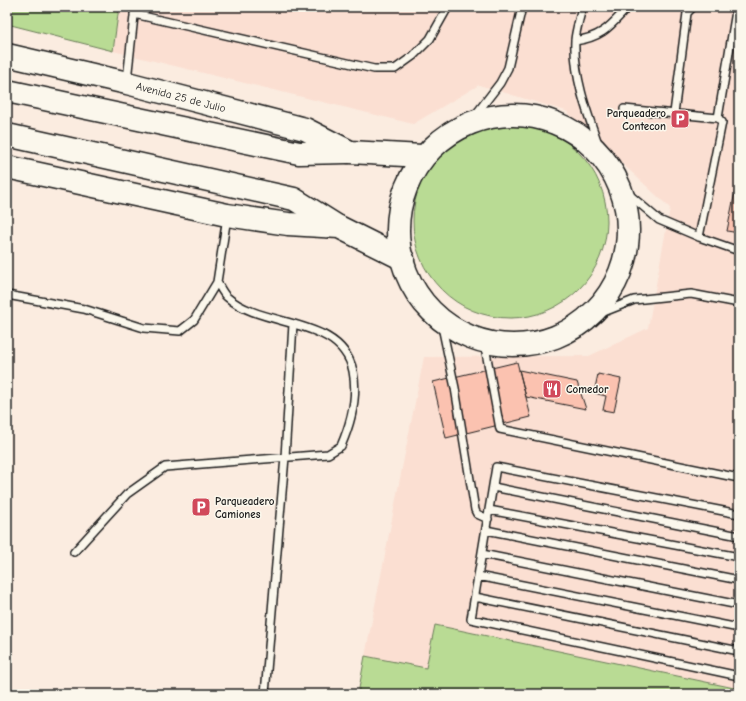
<svg xmlns="http://www.w3.org/2000/svg" width="746" height="701" viewBox="0 0 746 701" font-family="'Comic Neue',sans-serif">
<style>
.built{fill:#fbdfd2}
.green{fill:#b9db94;stroke:#6a7c58}
.building{fill:#fbc2b0;stroke:#1c1c1c}
.lines{fill:none;stroke-linecap:round;stroke-linejoin:round}
.service-casing{stroke:#1c1c1c;stroke-width:10}
.primary-casing{stroke:#1c1c1c;stroke-width:25}
.service{stroke:#fbf7ec;stroke-width:7}
.primary{stroke:#fbf7ec;stroke-width:22}
.labels{text-anchor:middle;dominant-baseline:central;stroke-width:3;stroke-linejoin:round;paint-order:stroke}
.street-label{font-size:11px;fill:#1c1c1c;stroke:#fbf7ec}
.poi-label{font-size:11px;font-weight:bold;fill:#1c1c1c;stroke:#fbf7ec;text-anchor:start}
</style>
<rect width="100%" height="100%" fill="#fbece0"/>
<filter id="ink" filterUnits="userSpaceOnUse"><feTurbulence type="fractalNoise" baseFrequency=".025" numOctaves="2"/><feDisplacementMap in="SourceGraphic" scale="8" xChannelSelector="R" yChannelSelector="G"/><feConvolveMatrix kernelMatrix="1 2 1 2 8 2 1 2 1" color-interpolation-filters="sRGB"/></filter>
<g filter="url(#ink)">
<!-- built -->
<path class="built" d="M119,7h620v682l-304,-64 -9,43 -61,-12 59,-299 165,-1 59,-28 22,-120 -104,-97 -87,-26 -66,39 -300,-73z"/>
<!-- green -->
<path class="green" d="M7,7h112l-6,44 -106,-27z
M413 221a97 97 0 1 1 194 0a97 97 0 1 1-194 0Z
M435,625l304,64v5h-381l7,-38 61,12z"/>
<!-- building -->
<path class="building" d="M738,177l1,1v55l-12,-2z
M517,362l14,55 -85,21 -13,-56z
M519,370l58,12 9,27 -60,-12z
M598,374l23,5 -7,33 -11,-2 3,-14 -12,-3z"/>
<g class="lines">
<!-- service casing -->
<g class="service-casing">
<path id="service" d="M582,7c-2,11 -6,22 -7,33 -2,42 17,85 30,123
M134,14l240,55h21l18,-13 17,-17 18,-32
M575,41c28,-4 35,-15 53,-34
M127,80l8,-73
M624,109l94,9 4,4 -23,115
M674,113l13,-100 6,-6
M718,118l18,-107 -3,-4
M470,122l30,-39 8,-15 14,-61
M618,185l41,35 40,17 40,14
M7,295l77,14 60,19 36,3 14,-11 23,-38 10,-65
M440,317l15,71 20,122 2,4 11,5
M591,317l43,-17 57,-6 48,9
M484,341l16,88 239,49
M493,487l246,49
M489,510l250,47
M739,514l-243,-47 -25,152 268,57
M486,530l253,50
M74,552l53,-58 38,-27 163,-13 13,-8c10,-23 17,-50 12,-75 -12,-55 -90,-42 -126,-74 -4,-3 -7,-10 -10,-15
M482,554l257,51
M478,576l261,52
M475,597l264,54
M265,694l20,-237 8,-133"/>
</g>
<!-- primary casing -->
<g class="primary-casing">
<g id="primary">
<path id="s1" d="M7,55l120,28 178,46 45,23 72,4"/>
<path d="M7,91l292,62 48,-1"/>
<circle cx="513" cy="230" r="115"/>
<path d="M7,135l287,64 43,27"/>
<path d="M7,167l220,48 61,9 51,3 64,32"/>
</g>
</g>
<!-- service -->
<use href="#service" class="service"/>
<!-- primary -->
<use href="#primary" class="primary"/>
</g>
</g>
<!-- icons -->
<defs>
<g id="parking-square" transform="scale(1)"><rect x="-9" y="-9" width="18" height="18" rx="4" fill="#d1495b" stroke="#fbf7ec"/><path d="M-3.5-5.5H1a3.5 3.5 0 0 1 0 7H-1V5.5H-3.5ZM-1-3.4V-.6H.8a1.4 1.4 0 0 0 0-2.8Z" fill="#fff"/></g>
<g id="restaurant-square" transform="scale(1)"><rect x="-9" y="-9" width="18" height="18" rx="4" fill="#d1495b" stroke="#fbf7ec"/><path d="M-5-6h1v4h1v-4h1v4h1v-4h1v5L-1.5 .5V6h-2V.5L-5-1ZM5-6V6H3V1.5H1.5Q1.5-4 5-6Z" fill="#fff"/></g>
</defs>
<g fill-rule="evenodd">
<use href="#parking-square" x="680" y="119"/>
<use href="#restaurant-square" x="552" y="389"/>
<use href="#parking-square" x="201" y="507"/>
</g>
<g class="labels">
<!-- street labels -->
<g class="street-label">
<text stroke="none"><textPath href="#s1" startOffset="179">Avenida 25 de Julio</textPath></text>
</g>
<!-- poi labels -->
<g class="poi-label">
<text x="666" y="113" text-anchor="end">Parqueadero<tspan x="666" dy="13">Contecon</tspan></text>
<text x="566" y="389">Comedor</text>
<text x="215" y="501">Parqueadero<tspan x="215" dy="13">Camiones</tspan></text>
</g>
</g>
<!-- margin -->
<rect width="746" height="701" fill="none" stroke="#fbf7ec" stroke-width="24"/>
<rect x="12" y="12" width="722" height="677" fill="none" stroke="#1c1c1c" stroke-width="1.5" filter="url(#ink)"/>
</svg>
